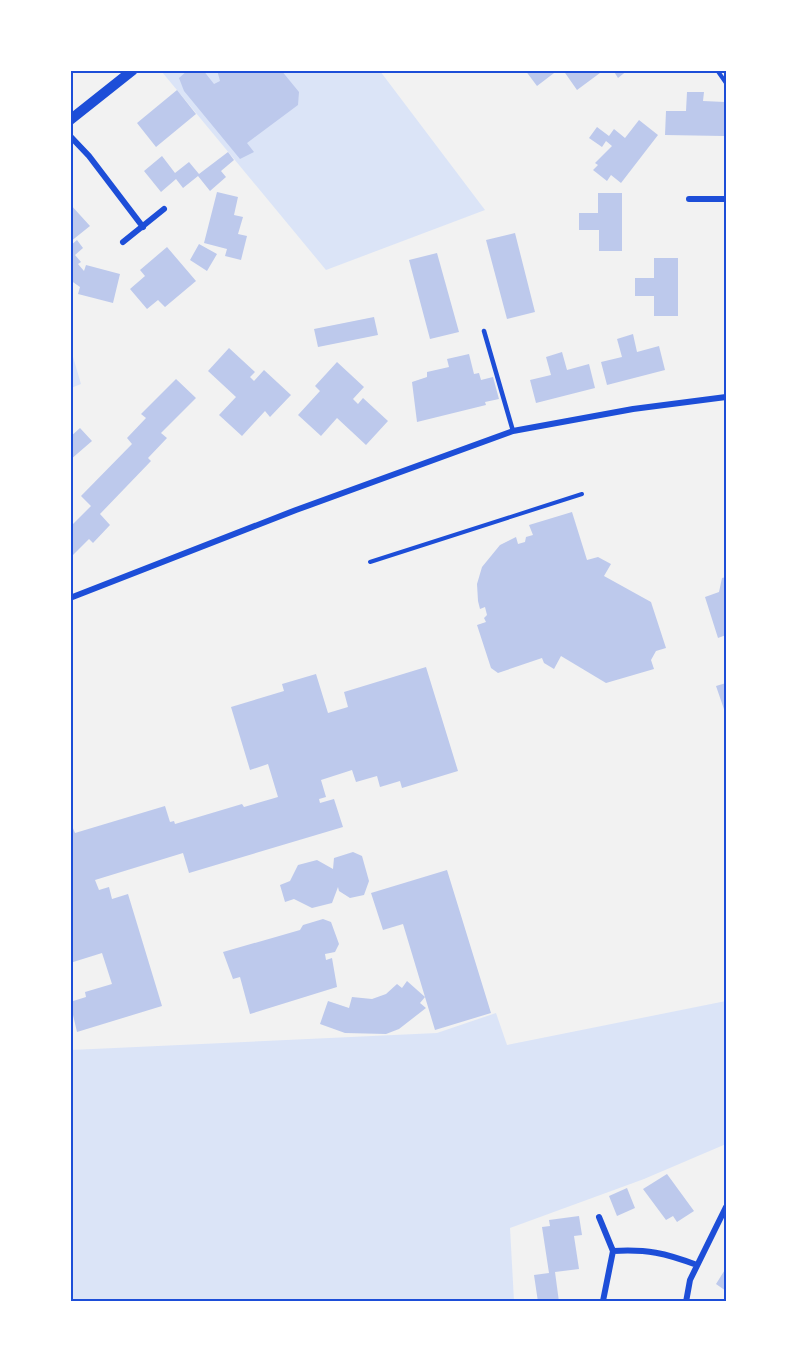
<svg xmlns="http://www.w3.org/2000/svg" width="797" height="1372" viewBox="0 0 797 1372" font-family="'PT Sans',sans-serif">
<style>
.green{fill:#dbe4f7}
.building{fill:#bdc9ec}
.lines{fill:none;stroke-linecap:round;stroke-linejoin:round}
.path{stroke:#1d4ed8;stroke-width:4}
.service{stroke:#1d4ed8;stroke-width:4.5}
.minor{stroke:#1d4ed8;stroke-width:6}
.tertiary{stroke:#1d4ed8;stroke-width:10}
.neatline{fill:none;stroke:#1d4ed8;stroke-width:2}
</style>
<rect width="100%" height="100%" fill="#f2f2f2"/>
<!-- green -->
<path class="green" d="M165,70l215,1 105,139 -159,60 -164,-198z
M71,350l10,34 -10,4h-1z
M726,1001v143l-82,35 -134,49 4,73h-443v-251l366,-17 59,-20 11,32z"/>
<!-- building -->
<path class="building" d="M188,70h15l11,14 6,-3 -3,-11h64l18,22 -1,13 -51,38 7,9 -14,7 -56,-68 -5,-13z
M525,70h33l-21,16z
M563,70h41l-27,20z
M613,70h15l-10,8z
M177,90l19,24 -40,33 -19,-24z
M687,92h17l-1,9 22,1 -1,34 -59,-1 1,-24h20z
M639,120l19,15 -37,48 -10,-8 -4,6 -14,-11 5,-5 -3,-2 17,-17 -6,-5 -4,6 -13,-9 8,-11 12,9 5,-7 11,9z
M228,152l6,8 -13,11 5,6 -16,14 -12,-15 -15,12 -7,-9 -15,13 -17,-21 18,-15 13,17 14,-11 10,12z
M217,192l21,5 -4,18 9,2 -5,17 9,2 -6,24 -16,-4 2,-7 -23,-6z
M598,193h24v58h-23v-21h-20v-17h19z
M70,204l20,22 -20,16z
M515,233l20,79 -28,7 -21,-79z
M77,240l6,8 -8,7 6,7 -3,2 6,7 2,-6 34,9 -7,29 -35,-9 2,-7 -10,-7v-34z
M199,244l18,10 -10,17 -17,-11z
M167,247l29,34 -31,26 -7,-7 -11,9 -17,-20 15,-13 -5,-6z
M437,253l22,79 -29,7 -21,-79z
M654,258h24v58h-24v-20h-19v-18h19z
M374,317l4,18 -60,12 -4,-18z
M633,334l4,18 22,-6 6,24 -58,15 -6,-23 21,-5 -5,-18z
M229,348l26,24 -5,5 4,4 10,-11 27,25 -21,22 -5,-6 -23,25 -23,-21 17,-18 -28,-26z
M562,352l5,18 22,-6 6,24 -59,15 -6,-23 21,-5 -5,-18z
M469,354l5,20 5,-1 2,7 12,-3 6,22 -14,3 1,3 -69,17 -5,-40 15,-5v-5l22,-5 -2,-8z
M337,362l27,25 -11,12 5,5 5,-6 25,23 -22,24 -29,-27 -16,18 -23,-21 22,-24 -5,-5z
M176,379l20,19 -35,35 6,5 -19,20 3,3 -51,53 10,11 -17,18 -4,-4 -19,19v-36l3,2 18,-18 -10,-10 51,-52 -5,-6 19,-20 -5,-4z
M80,428l12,13 -22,19v-23z
M572,512l15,48 11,-3 13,7 -7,12 47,26 15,46 -10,3 -5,9 3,9 -48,14 -45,-27 -7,13 -10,-6 -2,-5 -44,15 -7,-5 -14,-43 9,-3 -2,-4 3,-3 -2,-8 -5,2 -2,-8 -1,-17 5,-17 18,-22 16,-8 2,7 7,-2 1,-5 7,-2 -4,-10z
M726,577v58l-8,3 -13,-41 14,-5 3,-14z
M426,667l32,104 -56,17 -2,-7 -20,6 -3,-11 -21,6 -4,-12 -31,10 5,17 -7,2 1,4 14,-4 9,28 -154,46 -6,-20 -88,27 4,10 10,-3 3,12 16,-5 34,112 -85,26 -7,-30 16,-5 -1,-5 27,-8 -10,-31 -32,10v-142l5,12 90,-27 5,16 4,-1 1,3 67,-20 2,3 34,-10 -10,-33 -18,6 -19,-63 53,-16 -2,-7 34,-10 12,39 20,-6 -4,-15z
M726,683v32l-10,-29z
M353,852l9,4 7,25 -5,14 -14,3 -11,-7 -1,-4 -6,16 -20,5 -18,-9 -9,3 -5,-17 10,-4 8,-16 19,-5 16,9 1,-11z
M447,870l44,143 -56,17 -10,-33 -5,6 6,5 -27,21 -13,5 -41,-1 -25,-9 8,-23 21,7 3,-11 20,2 14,-5 11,-10 5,4 5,-7 18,16 -22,-73 -20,6 -12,-37z
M323,919l8,3 8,22 -4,8 -10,2 1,6 6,-2 5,29 -87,27 -10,-37 -7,2 -10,-27 77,-22 3,-5z
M667,1174l27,37 -17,11 -4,-6 -7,4 -23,-31z
M627,1188l8,20 -18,8 -8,-20z
M579,1216l3,19 -8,1 5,33 -24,3 4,30h-21l-4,-27 15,-2 -7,-46 8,-1 -1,-6z
M726,1268v23l-10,-7z"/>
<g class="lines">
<!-- path -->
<path class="path" d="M717,70l9,13
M370,562l212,-68"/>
<!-- service -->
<path class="service" d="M484,331l29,100"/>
<!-- minor -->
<path class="minor" d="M70,136l19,20 54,71
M689,199h37
M123,242l41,-33
M70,598l226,-88 217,-79 120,-22 93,-12
M599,1217l14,34 -10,50
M613,1251c34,-2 52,2 84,14
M686,1302l4,-22 36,-73"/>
<!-- tertiary -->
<path class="tertiary" d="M70,120l63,-50"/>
</g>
<!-- border -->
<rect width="797" height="1372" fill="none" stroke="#ffffff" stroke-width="144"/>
<rect x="72" y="72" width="653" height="1228" class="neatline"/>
</svg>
